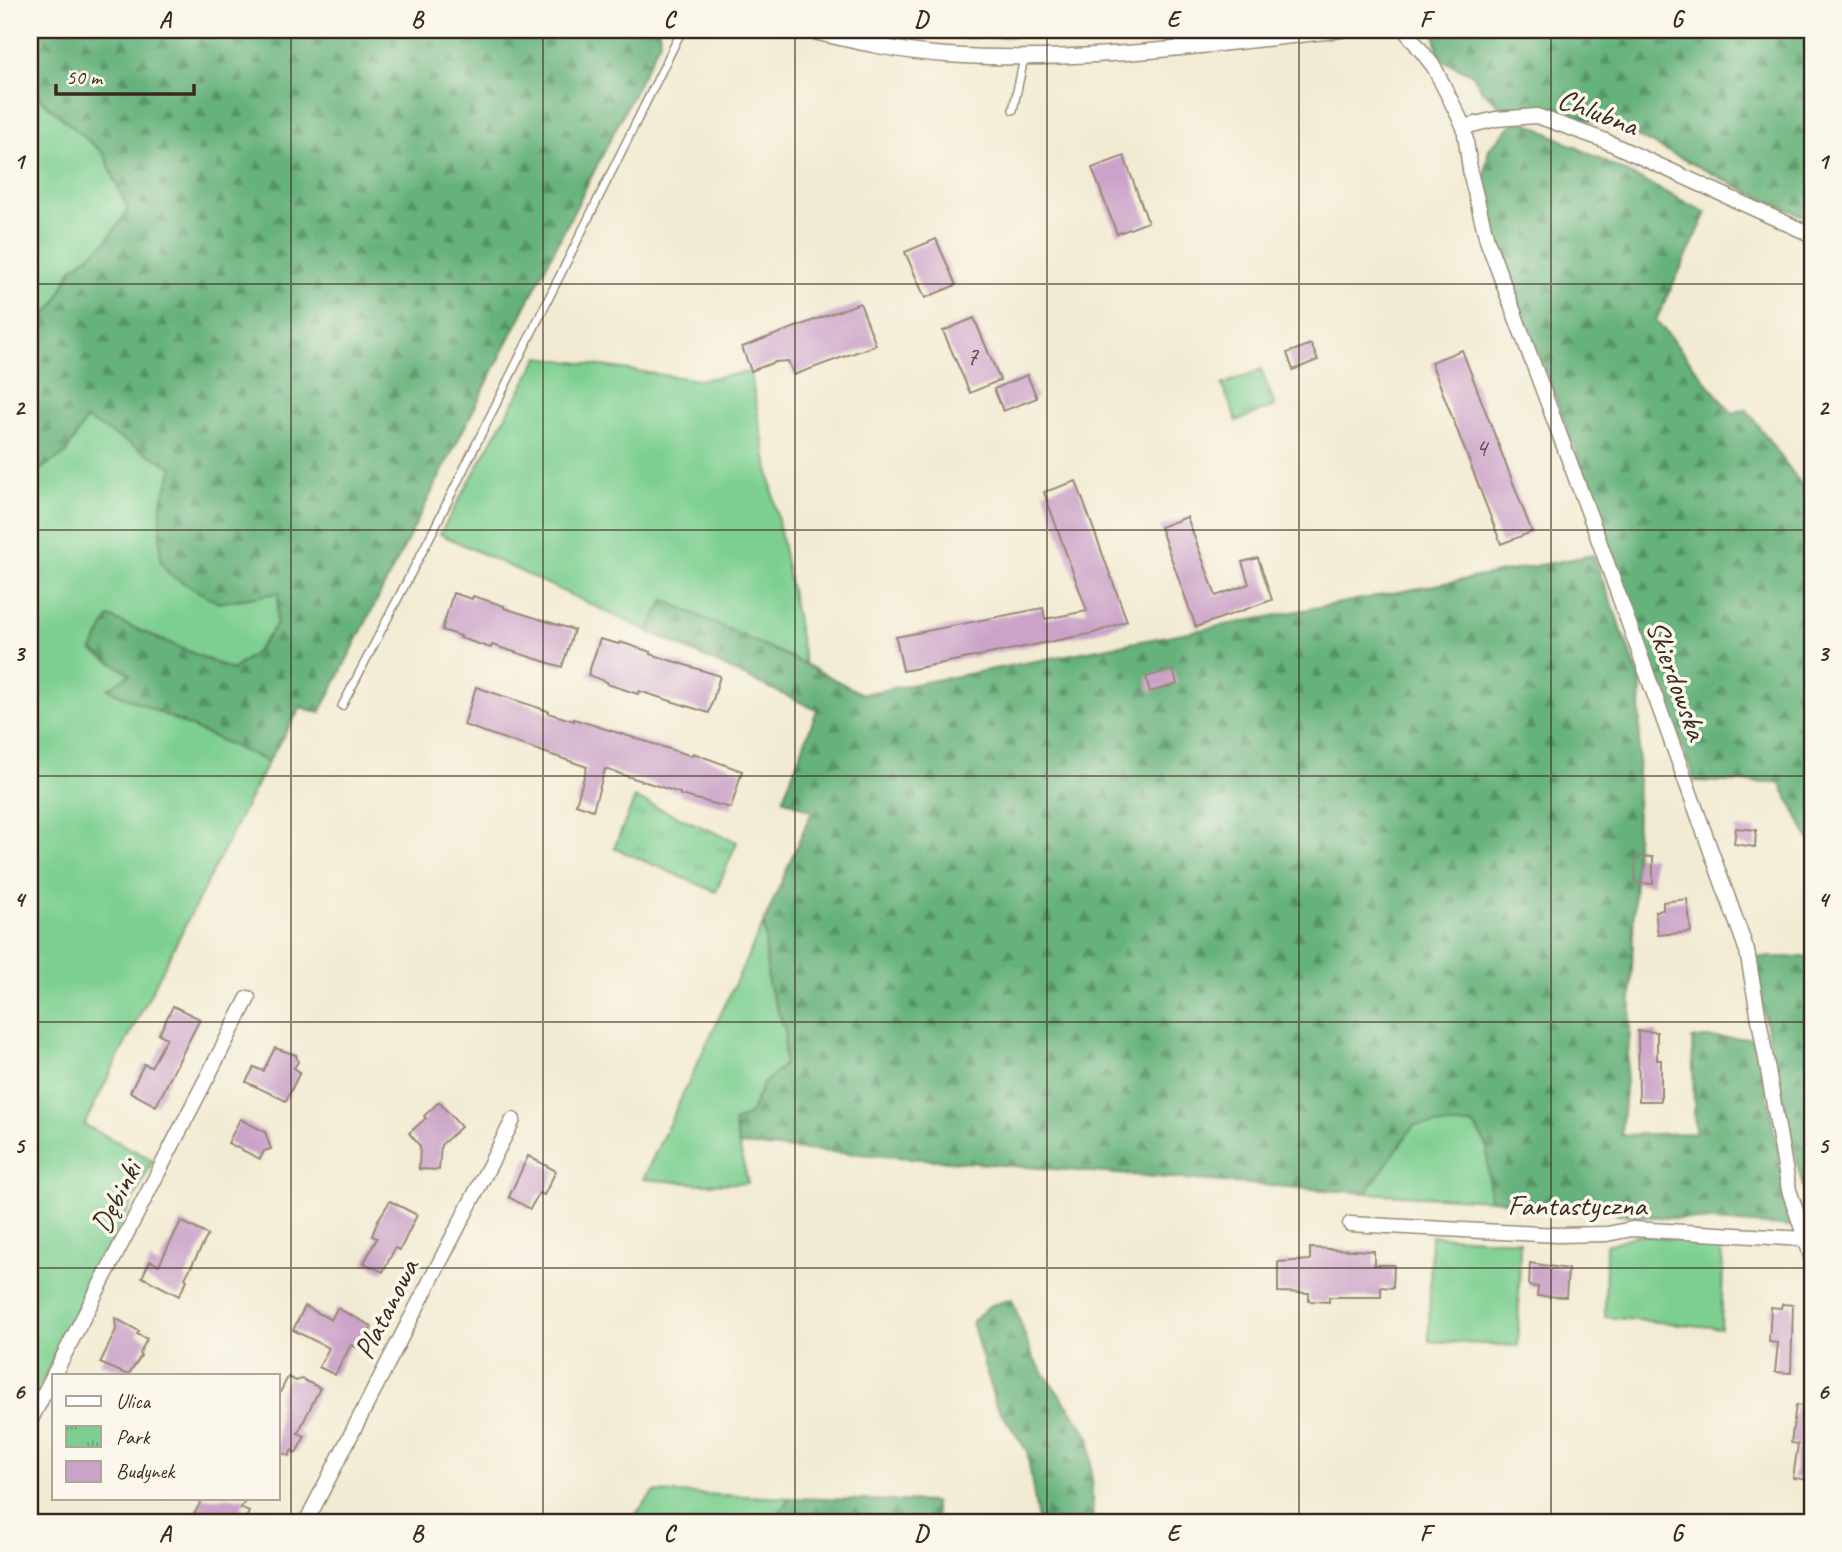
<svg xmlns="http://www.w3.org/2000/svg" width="1842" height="1552" viewBox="0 0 1842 1552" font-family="Caveat,sans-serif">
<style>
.green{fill:#7dcf91;stroke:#5c7c58;stroke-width:2}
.forest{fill:url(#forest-firs);stroke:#506e4c;stroke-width:2}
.park{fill:url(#park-tufts);stroke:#5c7c58;stroke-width:2}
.building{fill:#cba2c8}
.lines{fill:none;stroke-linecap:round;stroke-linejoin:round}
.lane-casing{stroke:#968a78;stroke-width:10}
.street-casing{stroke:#968a78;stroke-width:17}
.lane{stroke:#fff;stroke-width:7}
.street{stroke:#fff;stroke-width:14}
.grid{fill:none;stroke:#3b2a1e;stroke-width:2;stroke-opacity:0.55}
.labels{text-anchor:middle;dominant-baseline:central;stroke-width:7;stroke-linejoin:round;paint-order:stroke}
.number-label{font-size:26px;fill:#5f4848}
.street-label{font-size:30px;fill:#3b2a1e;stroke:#fbf7ec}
.neatline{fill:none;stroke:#3b2a1e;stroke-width:2.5}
.grid-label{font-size:23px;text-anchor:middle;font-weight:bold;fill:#3b2a1e}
</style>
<defs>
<pattern id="forest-firs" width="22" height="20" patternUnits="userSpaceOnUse" patternTransform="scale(1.75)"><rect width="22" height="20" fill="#66b27b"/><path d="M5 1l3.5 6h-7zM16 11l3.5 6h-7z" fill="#559164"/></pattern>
<pattern id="park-tufts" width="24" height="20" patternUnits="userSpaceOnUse" patternTransform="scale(1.75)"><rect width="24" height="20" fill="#7dcf91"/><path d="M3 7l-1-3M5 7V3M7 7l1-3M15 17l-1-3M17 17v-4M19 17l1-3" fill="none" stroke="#68a876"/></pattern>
</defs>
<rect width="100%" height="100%" fill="#fbf7ec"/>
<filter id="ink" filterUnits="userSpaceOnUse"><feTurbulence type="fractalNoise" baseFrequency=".0143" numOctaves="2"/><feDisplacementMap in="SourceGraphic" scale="14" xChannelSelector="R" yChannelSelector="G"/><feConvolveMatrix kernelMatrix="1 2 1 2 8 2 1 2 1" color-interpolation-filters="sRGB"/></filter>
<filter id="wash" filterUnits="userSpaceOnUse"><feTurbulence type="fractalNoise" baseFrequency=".00686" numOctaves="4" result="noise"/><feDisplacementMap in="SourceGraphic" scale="28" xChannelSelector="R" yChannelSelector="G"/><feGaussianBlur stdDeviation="1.57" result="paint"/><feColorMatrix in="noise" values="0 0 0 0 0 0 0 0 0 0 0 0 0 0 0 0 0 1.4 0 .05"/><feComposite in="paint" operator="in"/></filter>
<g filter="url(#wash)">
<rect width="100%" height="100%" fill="#f2ebd3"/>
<!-- green -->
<path class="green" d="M30,90l74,64 24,56 -22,32 -34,27 -17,35 -25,27z
M539,357l160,23 51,-8 55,292 -141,-64 -16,31 -208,-97z
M86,419l88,49 -13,36 58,99 60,-11 -3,33 -21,28 -23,17 -123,-53 -17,34 39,23 -23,15 160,73 -184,363 69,35 -123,245v-929l36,-23z
M764,922l4,62 17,46 -1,35 -21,19 -12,28 -17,11 14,60 -46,1 -59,-5z
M1414,1125h60l13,21 3,54 -124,-7z
M1638,1235l82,9 3,23 -2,61 -116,-11 1,-72z
M1431,1236l89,5 -2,105 -89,-5z
M654,1492l137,6 -21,24h-141z"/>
<!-- forest -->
<path class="forest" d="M30,30h629l1,11 -340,672 -19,-6 -33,55 -160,-73 22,-15 -38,-24 17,-33 123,53 23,-17 21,-27 3,-33 -61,10 -48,-28 -9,-13 -1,-23 1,-35 12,-36 -87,-49 -20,34 -36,23v-145l25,-27 17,-35 34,-27 22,-32 -24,-56 -74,-64z
M897,30h266l-198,8z
M1434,30h378v190l-49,-21 -124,-62 -85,-28 -52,-2 -19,-15 -11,-18 -33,-15z
M1515,121l13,2 179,90 -51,107 76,93 14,-4 66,90v346l-32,-62 -85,-2 -61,-161 -51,-149 -98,-261 -2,-28 6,-33z
M1593,555l48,126 -11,350 -9,104 74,-2 -3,-95h65l35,189 -176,-13 -1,-6 -125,-8 -3,-54 -13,-21h-60l-48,68 -627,-48 -5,-22 17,-11 12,-28 21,-19 1,-35 -17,-46 -4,-62 48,-111 -29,-12 34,-89 -169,-79 16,-31 141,64 57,30z
M1755,957h57v271l-47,-208z
M1012,1299l21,59 57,79 3,85h-55l-11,-71 -32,-48 -23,-81 17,-16z
M791,1498l143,4 4,20h-168z"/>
<!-- park -->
<path class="park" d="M1261,369l14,37 -38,15 -15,-36z
M635,798l102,44 -21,50 -102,-44z"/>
<g id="blocks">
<!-- building -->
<path class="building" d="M1124,156l24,66 -31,12 -25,-66z
M936,239l20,46 -31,13 -20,-46z
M860,303l16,42 -82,30 -6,-14 -13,1 -24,9 -9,-24z
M974,318l26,62 -30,13 -27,-62z
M1311,344l7,16 -25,10 -6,-17z
M1462,350l70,182 -31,12 -70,-182z
M1027,375l10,23 -34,13 -9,-22z
M1076,481l51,140 -33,12 -191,38 -7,-34 147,-29 2,11 42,-8 -43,-119z
M1187,517l29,79 33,-12 -7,-22 16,-4 14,42 -76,27 -36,-100z
M453,593l19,6 1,-3 31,10v2l70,22 -12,37 -70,-22 -1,3 -31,-10 1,-2 -19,-6z
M600,639l19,5 1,-2 31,10 -1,2 70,22 -11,37 -70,-22 -1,3 -31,-10v-2l-19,-7z
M1173,669l4,15 -27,8 -4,-15z
M476,687l72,24v2l26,8v-2l118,37 1,-3 49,18 -11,37 -51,-13v-2l-75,-24 -12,41 -17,-6 11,-37 -123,-42z
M1736,828l20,2 -1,17 -21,-3z
M1636,856l17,1v27l-18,-1z
M1687,899l4,33 -33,3 -3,-24 8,-1v-8z
M173,1006l27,13 -44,87 -26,-14 14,-28 7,3 16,-29 -8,-4z
M1638,1031l19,1v28h4v41h-22z
M275,1048l21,7 2,7 -4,6 6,4 -14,29 -40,-19 8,-15 9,4z
M439,1102l22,25 -20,18 -2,25 -20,-1 1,-23 -11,-13 17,-15 -2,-2z
M240,1119l25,13 6,17 -7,2 -4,8 -32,-16z
M528,1156l28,15 -12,24 -5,-2 -9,16 -21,-12z
M390,1201l27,14 -17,35 -5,-2 -12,24 -19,-9 13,-25 -5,-2 6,-16z
M181,1221l27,14 -23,43 2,2 -8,16 -37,-19 8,-16 9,4z
M1310,1248l64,3v14h20l-1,23 -12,-1v10h-52v5l-20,-1v-8l-31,-1v-30l32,-2z
M1530,1263l38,6 -2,28 -29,-1 1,-9 -9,-1z
M1782,1304l11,1 -2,68 -16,-1 3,-29 -9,-1 2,-35 10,1z
M305,1306l26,14 6,-12 35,18 -11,23 -10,-4 -16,30 -16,-8 10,-19 -36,-18z
M115,1318l24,13 -2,3 10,5 -7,14 1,3 -13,19 -28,-12 16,-33z
M288,1377l8,4 6,-2 18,9 -22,45 7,3 -9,17 -4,-3 -3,6 -11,-5v-55z
M1796,1405l16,2v56l-2,17 -17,-2 5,-34 -7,-1z
M203,1498h44l-6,10 8,4 -5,10h-40l-11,-6z"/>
</g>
</g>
<g filter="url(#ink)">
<use href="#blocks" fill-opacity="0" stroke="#968a78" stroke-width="2"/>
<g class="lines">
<!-- lane casing -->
<g class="lane-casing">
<path id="lane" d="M1214,30l3,14
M30,41l9,-11
M1013,110l11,-52
M342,706l91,-175 249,-501"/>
</g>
<!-- street casing -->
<g class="street-casing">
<path id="street" d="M805,30c47,11 94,22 142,25 131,9 265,-10 395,-25
M1405,30l29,37 30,60 32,-8 41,-3 64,23 211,96
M1464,127l7,49 16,64 107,287 153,424 42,239 23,69
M1350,1224l207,11 50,-1 25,-5 172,10
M30,1421l218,-423
M306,1522l207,-402"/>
</g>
<!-- lane -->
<use href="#lane" class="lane"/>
<!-- street -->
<use href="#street" class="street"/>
</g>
</g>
<!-- grid -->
<path class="grid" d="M291,30v1492M543,30v1492M795,30v1492M1047,30v1492M1299,30v1492M1551,30v1492M30,284h1782M30,530h1782M30,776h1782M30,1022h1782M30,1268h1782"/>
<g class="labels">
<!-- number labels -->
<g class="number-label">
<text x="972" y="356">7</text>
<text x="1481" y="447">4</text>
</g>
<!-- street labels -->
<g class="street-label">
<text transform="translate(1598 112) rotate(21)">Chlubna</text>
<text transform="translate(1677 680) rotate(70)">Skierdowska</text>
<text transform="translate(116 1197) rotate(-63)">Dębinki</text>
<text x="1577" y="1205">Fantastyczna</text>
<text transform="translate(386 1309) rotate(-63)">Platanowa</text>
</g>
</g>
<!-- margin -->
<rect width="1842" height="1552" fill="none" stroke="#fbf7ec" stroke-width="77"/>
<!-- legend -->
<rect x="52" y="1374" width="228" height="126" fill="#fbf7ec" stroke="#aea59a" stroke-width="2"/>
<rect x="66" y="1396" width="35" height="10" fill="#ffffff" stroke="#aea59a" stroke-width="2"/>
<text x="116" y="1408" font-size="21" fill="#3b2a1e">Ulica</text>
<rect x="66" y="1426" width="35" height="21" fill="url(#park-tufts)" stroke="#aea59a" stroke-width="2"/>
<text x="116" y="1444" font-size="21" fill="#3b2a1e">Park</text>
<rect x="66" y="1461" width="35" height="21" fill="#cba2c8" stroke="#aea59a" stroke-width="2"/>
<text x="116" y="1478" font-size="21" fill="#3b2a1e">Budynek</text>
<!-- scale -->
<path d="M56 84v10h138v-10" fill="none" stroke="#3b2a1e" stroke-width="3.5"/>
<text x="66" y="84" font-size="21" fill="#3b2a1e" stroke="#fbf7ec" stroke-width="5" paint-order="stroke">50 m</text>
<rect x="38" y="38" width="1766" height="1476" class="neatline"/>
<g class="grid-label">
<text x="165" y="27">A</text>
<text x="417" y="27">B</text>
<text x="669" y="27">C</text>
<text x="921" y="27">D</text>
<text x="1173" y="27">E</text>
<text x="1425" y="27">F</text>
<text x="1677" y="27">G</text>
<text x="19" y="169">1</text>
<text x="1823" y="169">1</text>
<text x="19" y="415">2</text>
<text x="1823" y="415">2</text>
<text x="19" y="661">3</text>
<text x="1823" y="661">3</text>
<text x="19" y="907">4</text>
<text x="1823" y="907">4</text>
<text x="19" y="1153">5</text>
<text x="1823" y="1153">5</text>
<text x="19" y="1399">6</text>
<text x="1823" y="1399">6</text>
<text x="165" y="1541">A</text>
<text x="417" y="1541">B</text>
<text x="669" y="1541">C</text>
<text x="921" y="1541">D</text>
<text x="1173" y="1541">E</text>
<text x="1425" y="1541">F</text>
<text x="1677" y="1541">G</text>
</g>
</svg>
